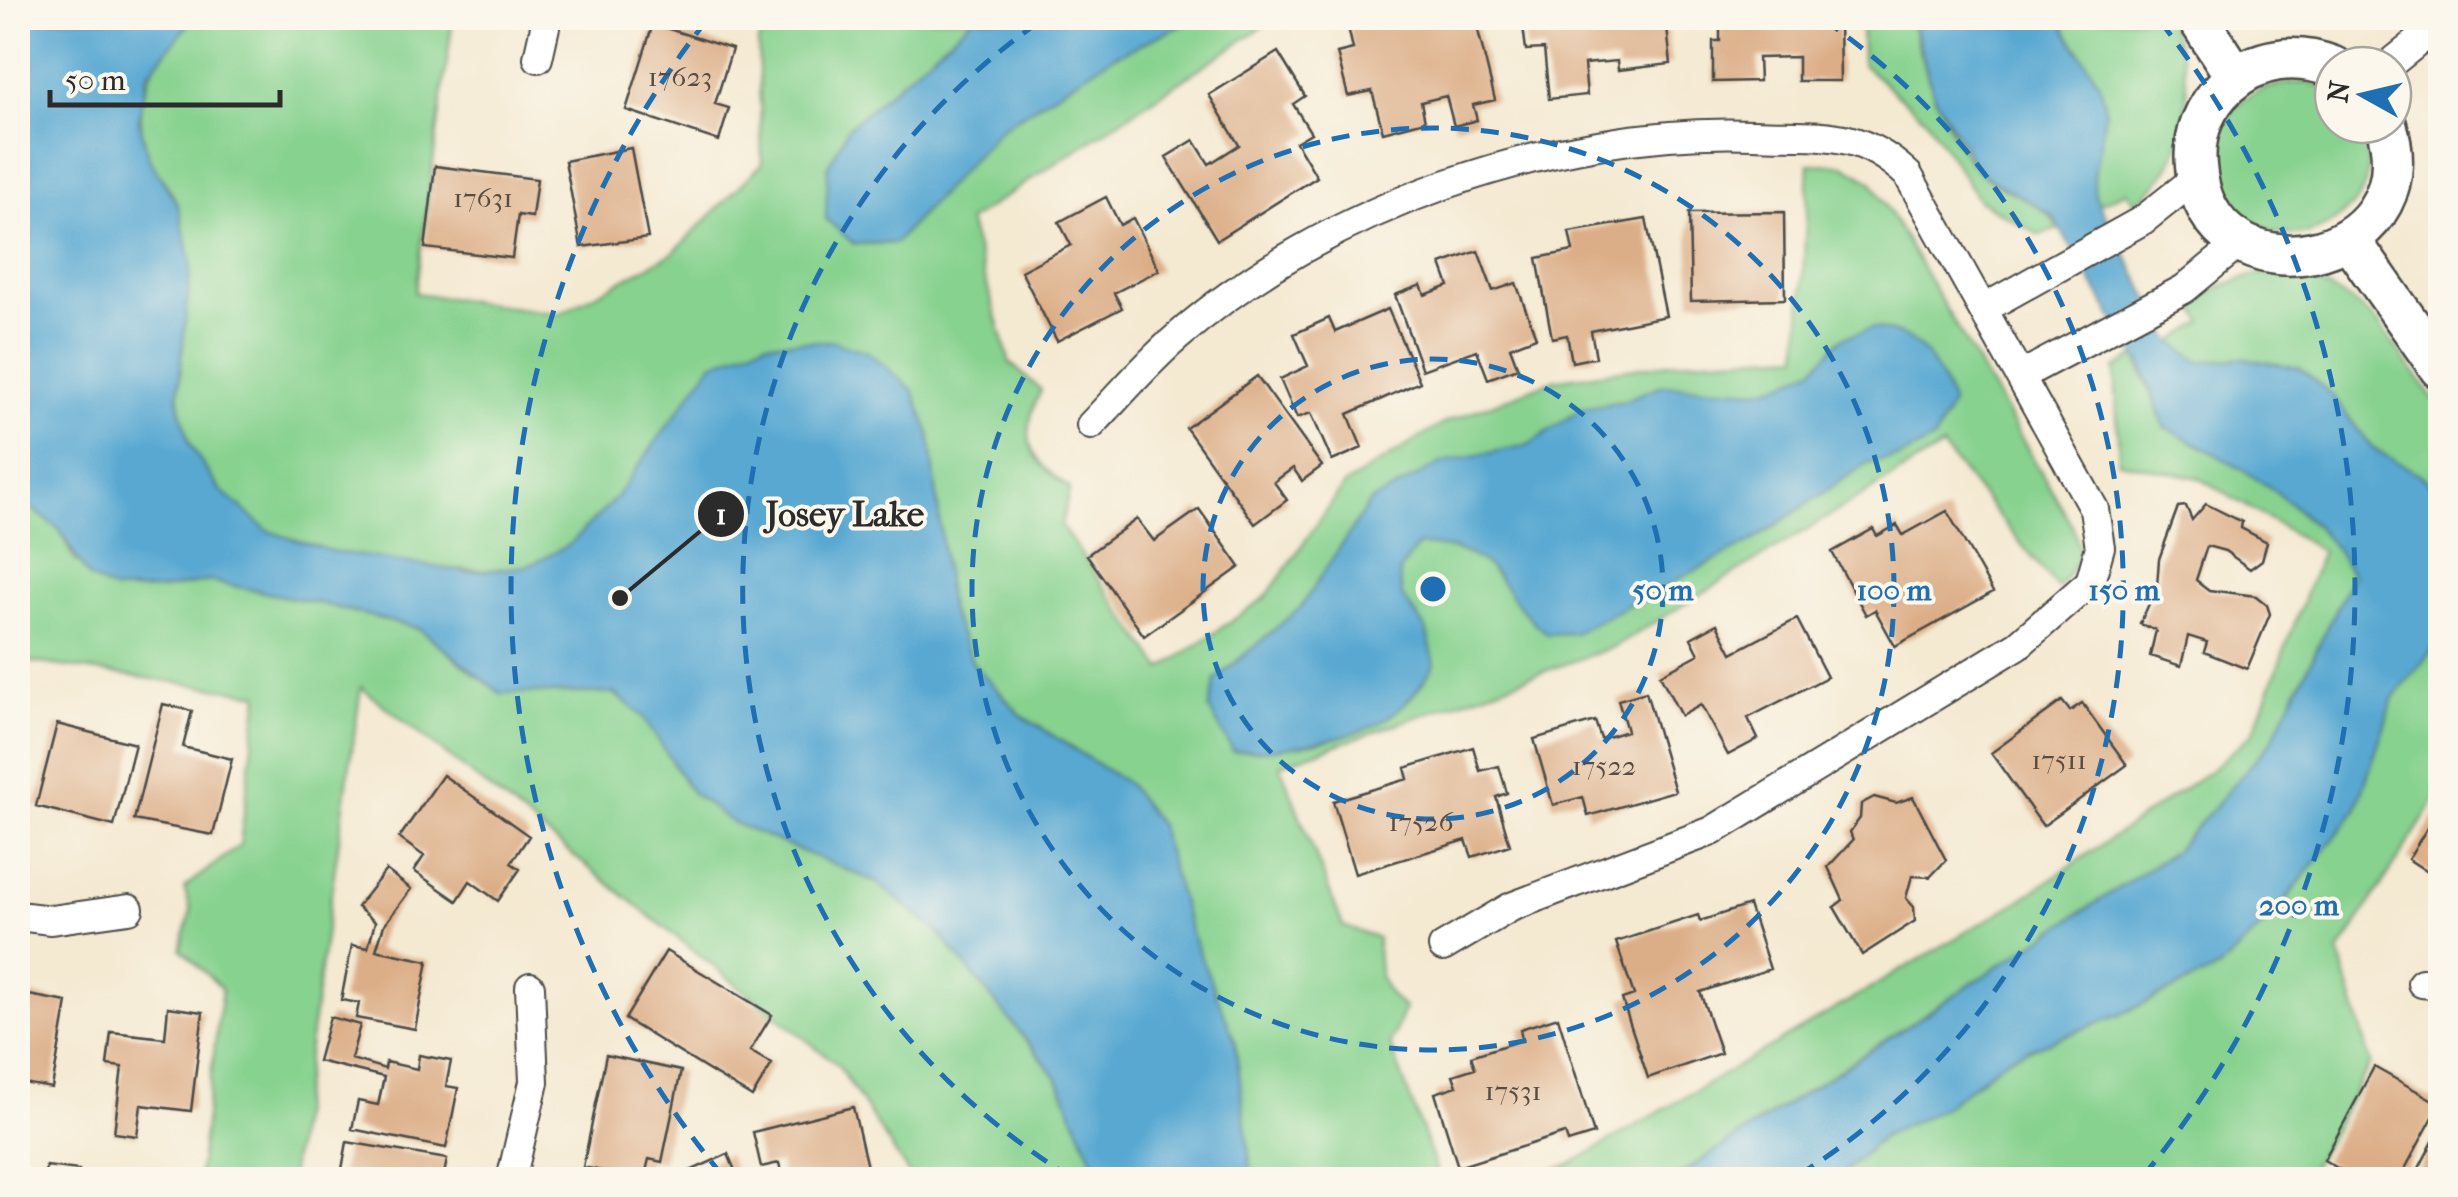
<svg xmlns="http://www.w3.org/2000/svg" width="2458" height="1197" viewBox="0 0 2458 1197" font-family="'IM FELL French Canon',serif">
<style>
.green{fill:#87d28f;stroke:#597e5d;stroke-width:2.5}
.water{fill:#58a8d2;stroke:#426a7e;stroke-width:2.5}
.building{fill:#dcae87}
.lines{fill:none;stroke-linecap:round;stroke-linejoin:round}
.street-casing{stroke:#494844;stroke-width:32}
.secondary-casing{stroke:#494844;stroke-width:45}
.street{stroke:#fff;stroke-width:28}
.secondary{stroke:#fff;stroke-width:40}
.ring{fill:none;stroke:#1f6fb2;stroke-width:5;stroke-dasharray:18 12}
.labels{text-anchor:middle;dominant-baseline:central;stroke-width:8;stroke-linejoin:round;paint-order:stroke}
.number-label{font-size:28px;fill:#574c42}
.centre{fill:#1f6fb2;stroke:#fbf7ec;stroke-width:5}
.ring-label{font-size:30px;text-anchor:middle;font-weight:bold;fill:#1f6fb2;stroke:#fbf7ec;stroke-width:8;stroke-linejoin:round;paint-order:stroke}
.leader{fill:none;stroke:#2b2b2b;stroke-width:4}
.callout-dot{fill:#2b2b2b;stroke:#fbf7ec;stroke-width:4}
.mark-label{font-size:30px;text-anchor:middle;font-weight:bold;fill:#fff}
.callout-label{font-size:35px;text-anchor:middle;font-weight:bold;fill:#2b2b2b;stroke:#fbf7ec;stroke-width:8;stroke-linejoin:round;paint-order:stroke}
</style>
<rect width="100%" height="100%" fill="#fbf7ec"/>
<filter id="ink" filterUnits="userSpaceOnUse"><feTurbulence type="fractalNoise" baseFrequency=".01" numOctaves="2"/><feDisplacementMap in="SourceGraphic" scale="20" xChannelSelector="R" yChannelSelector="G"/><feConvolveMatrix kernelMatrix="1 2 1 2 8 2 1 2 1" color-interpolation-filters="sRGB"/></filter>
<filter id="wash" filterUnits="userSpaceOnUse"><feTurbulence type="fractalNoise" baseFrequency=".0048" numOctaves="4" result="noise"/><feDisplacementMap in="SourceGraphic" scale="40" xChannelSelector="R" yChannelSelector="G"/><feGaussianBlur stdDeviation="2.25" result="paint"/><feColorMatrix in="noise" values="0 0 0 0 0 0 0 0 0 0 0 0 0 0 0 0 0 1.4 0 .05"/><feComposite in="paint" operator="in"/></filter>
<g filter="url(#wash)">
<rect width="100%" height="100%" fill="#f4e9d1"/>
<!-- green -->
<path class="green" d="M194,18h259l-38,275 144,21 114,-61 89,-89 -4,-123 15,-23h200l-147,200 28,26 41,-1 106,-115 111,-71 86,-39h78l-308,203 42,142 31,27c-23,47 -13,71 29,98l-9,38 101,143 104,-72 79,-113 101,-62 107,-42 136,-20 110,-6 10,-190 35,1 28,17 201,345 8,28 -23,34 -116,-142 -326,199 -336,119 63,161 35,12c-2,30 1,53 27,70l-15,36 50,135h-188l-93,-354 -31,-41 -107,-69 -48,-52 -24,-54 -19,-175 -216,-71c-40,56 -90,144 -146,182 -11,8 -28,17 -41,21 -50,14 -213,-9 -259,-35 -30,-18 -66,-57 -79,-90 -27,-73 1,-156 -11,-232 -3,-19 -23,-35 -30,-52 -20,-54 5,-104 46,-139z
M1861,18h51c3,36 40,129 67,154 25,22 64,27 81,57l-21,6 -60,-35 -53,-81 -64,-55z
M2063,18h102c36,57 28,146 -30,185l-8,-12 -28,13c-18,-34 8,-70 3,-107 -3,-21 -26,-49 -37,-68z
M2306,82l27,10v33h27c10,23 13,59 -6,79 -107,113 -216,-119 -48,-122z
M2262,273l51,7 40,22 25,21 62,85v85l-19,-18 -49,-27 -41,-54 -88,-36 -44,4 -27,-20 31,-20 -12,-18 30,-18z
M2136,356l28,70 104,57 66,60 19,33 -82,166 -96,109 -503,328 -146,1 43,-15 450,-264 192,-131 42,-37 69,-182 -123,-73 -80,-16 -4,-93z
M18,498l42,32 15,31 85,29 49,-9 114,23 97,25 57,47 136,17 30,23 48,76 39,29 146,61 62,50 120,147 43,100h-189l-75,-115 -476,-377 -71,492h-92l24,-190 -41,-40 10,-38 -7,-23 56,-43 19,-151 -241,-34z
M2440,641v152l-101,159 32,111 -63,111 -472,6 47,-44 60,-28 66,-51 115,-44 96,-45 58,-58 78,-100 38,-113z"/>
<!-- water -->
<path class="water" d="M27,18h167l-47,57 -8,45 10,39 29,46 13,57 -13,137 12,46 28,43 50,43 63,20 137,21 60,-6 41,-21 45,-45 99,-137 53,-21 66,-1 36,11 45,38 17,44 19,175 24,54 48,52 107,69 31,41 32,108 44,107 17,139h-151l-43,-100 -120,-147 -62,-50 -145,-60 -40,-30 -48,-76 -29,-23h-114l-80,-64 -97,-25 -114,-23 -49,9 -45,1 -26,-13 -29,-48 -42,-32v-473z
M973,18h225l-86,39 -111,71 -106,115 -41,1 -28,-25 2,-52 20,-39z
M1912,18h151l2,11c11,19 30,42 37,63 10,34 -13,70 -7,104l77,146 28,20 43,-4 56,10 32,26 41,54 49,27 19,18v148l-46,56 -38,113 -78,100 -58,58 -96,45 -115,44 -66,51 -60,28 -47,43 -164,1 503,-329 96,-109 82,-166c-42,-75 -116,-110 -189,-150l-21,-58 -91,-153 -74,-44 -44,-75z
M1874,328c49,7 58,32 78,74l-18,38 -34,17 -33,6 -114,78 -179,92 -27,1c-56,-45 -39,-85 -129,-89l-19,27 3,24 24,32 9,36c-13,20 -25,38 -45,52 -29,23 -120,36 -157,35l-24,-42 7,-30 85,-72 68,-104 74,-41 85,-17 55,-37 40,-7 39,-16 97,5 25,-7 30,-15 28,-30z"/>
<g id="blocks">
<!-- building -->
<path class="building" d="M1356,18h119l20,82 -22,5 4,15 -23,6 -8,-30 -25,6 4,19 -42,11 -11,-41 -24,5 -11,-43 16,-4 -5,-22 10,-3z
M1522,18h144l5,46 -53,6 -1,-9 -33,3 3,31 -38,4 -5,-50 -18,1z
M1720,18h119l1,63h-42v-24l-40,1 1,23 -46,1v-41h7z
M653,24l79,25 -17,55 14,4 -10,33 -93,-31z
M1278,52l27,44 -12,8 18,29 -15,9 21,35 -100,63 -51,-83 28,-17 15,24 30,-19 -30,-50z
M631,148l17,90 -67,9 -16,-86z
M435,166l102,13 -5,38 -14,-2 -6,43 -87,-10z
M1106,197l14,28 13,-7 26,52 -45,23 8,15 -65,33 -36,-70 50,-26 -12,-23z
M1784,212l1,87 -94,2 -2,-88z
M1646,219l20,97 -75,15 5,26 -24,5 -5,-27 -15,3 -15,-80 36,-7 -4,-19z
M1478,251l15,40 23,-8 20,54 -26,10 8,21 -30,11 -11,-29 -55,20 -27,-75 26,-10 4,10 24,-9 -8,-22z
M1388,309l32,73 -72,32 14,34 -30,13 -21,-48 -14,5 -17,-39 28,-13 -14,-32 35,-16 6,14z
M1257,376l65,90 -20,15 -9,-13 -19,14 13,18 -32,24 -69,-96z
M2206,504l36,18 -1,6 26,14 -5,18 -12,9 -25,-18 -18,-5 -11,34 13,10 47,6 11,9 3,9 -23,55 -43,-17 3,-10 -19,-6 -7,30 -31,-10 6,-26 -16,-6 17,-38 2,-27 19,-52 8,-1 6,14z
M1199,509l41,58 -96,69 -57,-81 50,-36 17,22z
M1947,511l46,81 -98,54 -20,-36 -9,5 -34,-63 41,-23 4,7 20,-11 6,10z
M1797,619l30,58 -79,41 10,21 -30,16 -27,-50 -20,11 -21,-41 39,-21 -8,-16 26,-14 15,29z
M1646,692l29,99 -87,25 -5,-19 -30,8 -19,-66 61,-18 6,18 26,-8 -9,-31z
M2062,701l8,10 12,-8 45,62 -84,61 -52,-73z
M163,704l29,7 -9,36 49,12 -19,76 -79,-15z
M57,724l78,20 -21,82 -78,-20z
M1473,747l7,24 19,-5 8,27 -11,4 14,48 -38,12 -6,-17 -111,34 -22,-73 75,-22 -3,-11z
M443,775l86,61 -18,27 9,6 -22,32 -28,-20 -13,20 -43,-30 10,-15 -25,-18z
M1874,797l22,6 17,-6 33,63 -16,17 -18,-1 -6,22 8,9 1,14 -53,34 -28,-48 9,-7 -15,-33 25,-27 -3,-8 10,-14 1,-14z
M2440,807v73l-32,-21z
M386,870l25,19 -27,36 -8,25 52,11 -13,68 -59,-11 3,-15 -18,-3 11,-55 16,3 7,-26 -18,-15z
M1749,905l21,64 -70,23 21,61 -73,25 -26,-79 12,-4 -18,-53 82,-27 2,6z
M666,951l106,64 -22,36 22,13 -20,33 -127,-78z
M18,993l49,9 -15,86 -34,-6z
M168,1007l35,5 -12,99 -50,-6 -4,31 -23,-3 8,-66 -15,-2 4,-33 54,6z
M330,1017l30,8 -9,34 34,10 1,-7 31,7 2,-14 32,6 -5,25 12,2 -12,60 -94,-19 6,-28 20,4 6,-28 -66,-16z
M1558,1017l36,117 -26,8 -3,-9 -107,34 -23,-74 22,-7 -4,-11 22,-7 -4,-12 51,-16 -2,-11z
M606,1055l75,16 -19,91 -13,-3 -5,21 -61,-13z
M2374,1067l66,37 -41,76h-41l-34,-20z
M853,1107l17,73h-87l-4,-17 -18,4 -8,-35z
M2440,1128v39l-10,13 -13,-8z
M347,1142l100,17 -4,21h-103z
M728,1154l11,26h-53l-3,-6z
M46,1166l33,4 -1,10h-34z"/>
</g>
</g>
<g filter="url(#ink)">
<use href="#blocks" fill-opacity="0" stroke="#494844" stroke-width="2.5"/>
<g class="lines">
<!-- street casing -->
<g class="street-casing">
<path id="street" d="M538,58l9,-40
M2389,65l51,-41
M1983,309l160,-89 53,-42
M2020,376l164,-87 57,-47
M1091,425c28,-29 55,-61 85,-87 148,-131 380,-211 577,-204 66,3 104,-7 155,41l186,334 6,38 -10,35 -72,63 -306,186 -201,76 -68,40
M18,916l33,4 78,-11
M2422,983l18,2
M511,1180l23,-98 -4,-95"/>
</g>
<!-- secondary casing -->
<g class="secondary-casing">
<path id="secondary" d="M2198,18l38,59
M2333,67c-37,-14 -76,-10 -106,18 -23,22 -34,50 -31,81 10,143 235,101 190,-41
M2349,239l91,129"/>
</g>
<!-- street -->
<use href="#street" class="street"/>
<!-- secondary -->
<use href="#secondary" class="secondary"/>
</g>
</g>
<!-- distance rings -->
<g class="ring">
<circle cx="1433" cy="589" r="230"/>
<circle cx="1433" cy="589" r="461"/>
<path d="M1072 1178A691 691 0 0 1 1042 20M1824 20A691 691 0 0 1 1794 1178"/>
<path d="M722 1175A922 922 0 0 1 706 21M2160 21A922 922 0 0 1 2144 1175"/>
</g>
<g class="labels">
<!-- number labels -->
<g class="number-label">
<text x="680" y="76">17623</text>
<text x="483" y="197">17631</text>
<text x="2059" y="759">17511</text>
<text x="1604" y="765">17522</text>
<text x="1421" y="821">17526</text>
<text x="1513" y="1090">17531</text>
</g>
</g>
<circle cx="1433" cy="589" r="15" class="centre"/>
<g class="ring-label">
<text x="1663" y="600">50 m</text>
<text x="1894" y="600">100 m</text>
<text x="2124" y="600">150 m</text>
<text x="2299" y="915">200 m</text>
</g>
<!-- callouts -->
<path class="leader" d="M620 598L721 514"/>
<g class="callout-dot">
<circle cx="620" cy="598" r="10"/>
<circle cx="721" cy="514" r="25"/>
</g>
<g class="mark-label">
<text x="721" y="524">1</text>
</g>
<g class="callout-label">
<text x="845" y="526">Josey Lake</text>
</g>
<!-- margin -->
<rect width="2458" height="1197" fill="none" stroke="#fbf7ec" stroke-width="60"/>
<!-- north arrow -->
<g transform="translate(2363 95) rotate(278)"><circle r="48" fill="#fbf7ec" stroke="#a8a59f" stroke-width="2.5"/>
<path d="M0-8L18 38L0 25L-18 38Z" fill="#1f6fb2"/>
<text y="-15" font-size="28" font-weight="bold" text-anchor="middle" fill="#2b2b2b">N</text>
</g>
<!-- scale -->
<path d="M50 90v15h230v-15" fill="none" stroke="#2b2b2b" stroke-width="5"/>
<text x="65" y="90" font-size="30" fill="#2b2b2b" stroke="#fbf7ec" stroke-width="8" paint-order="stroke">50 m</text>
</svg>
